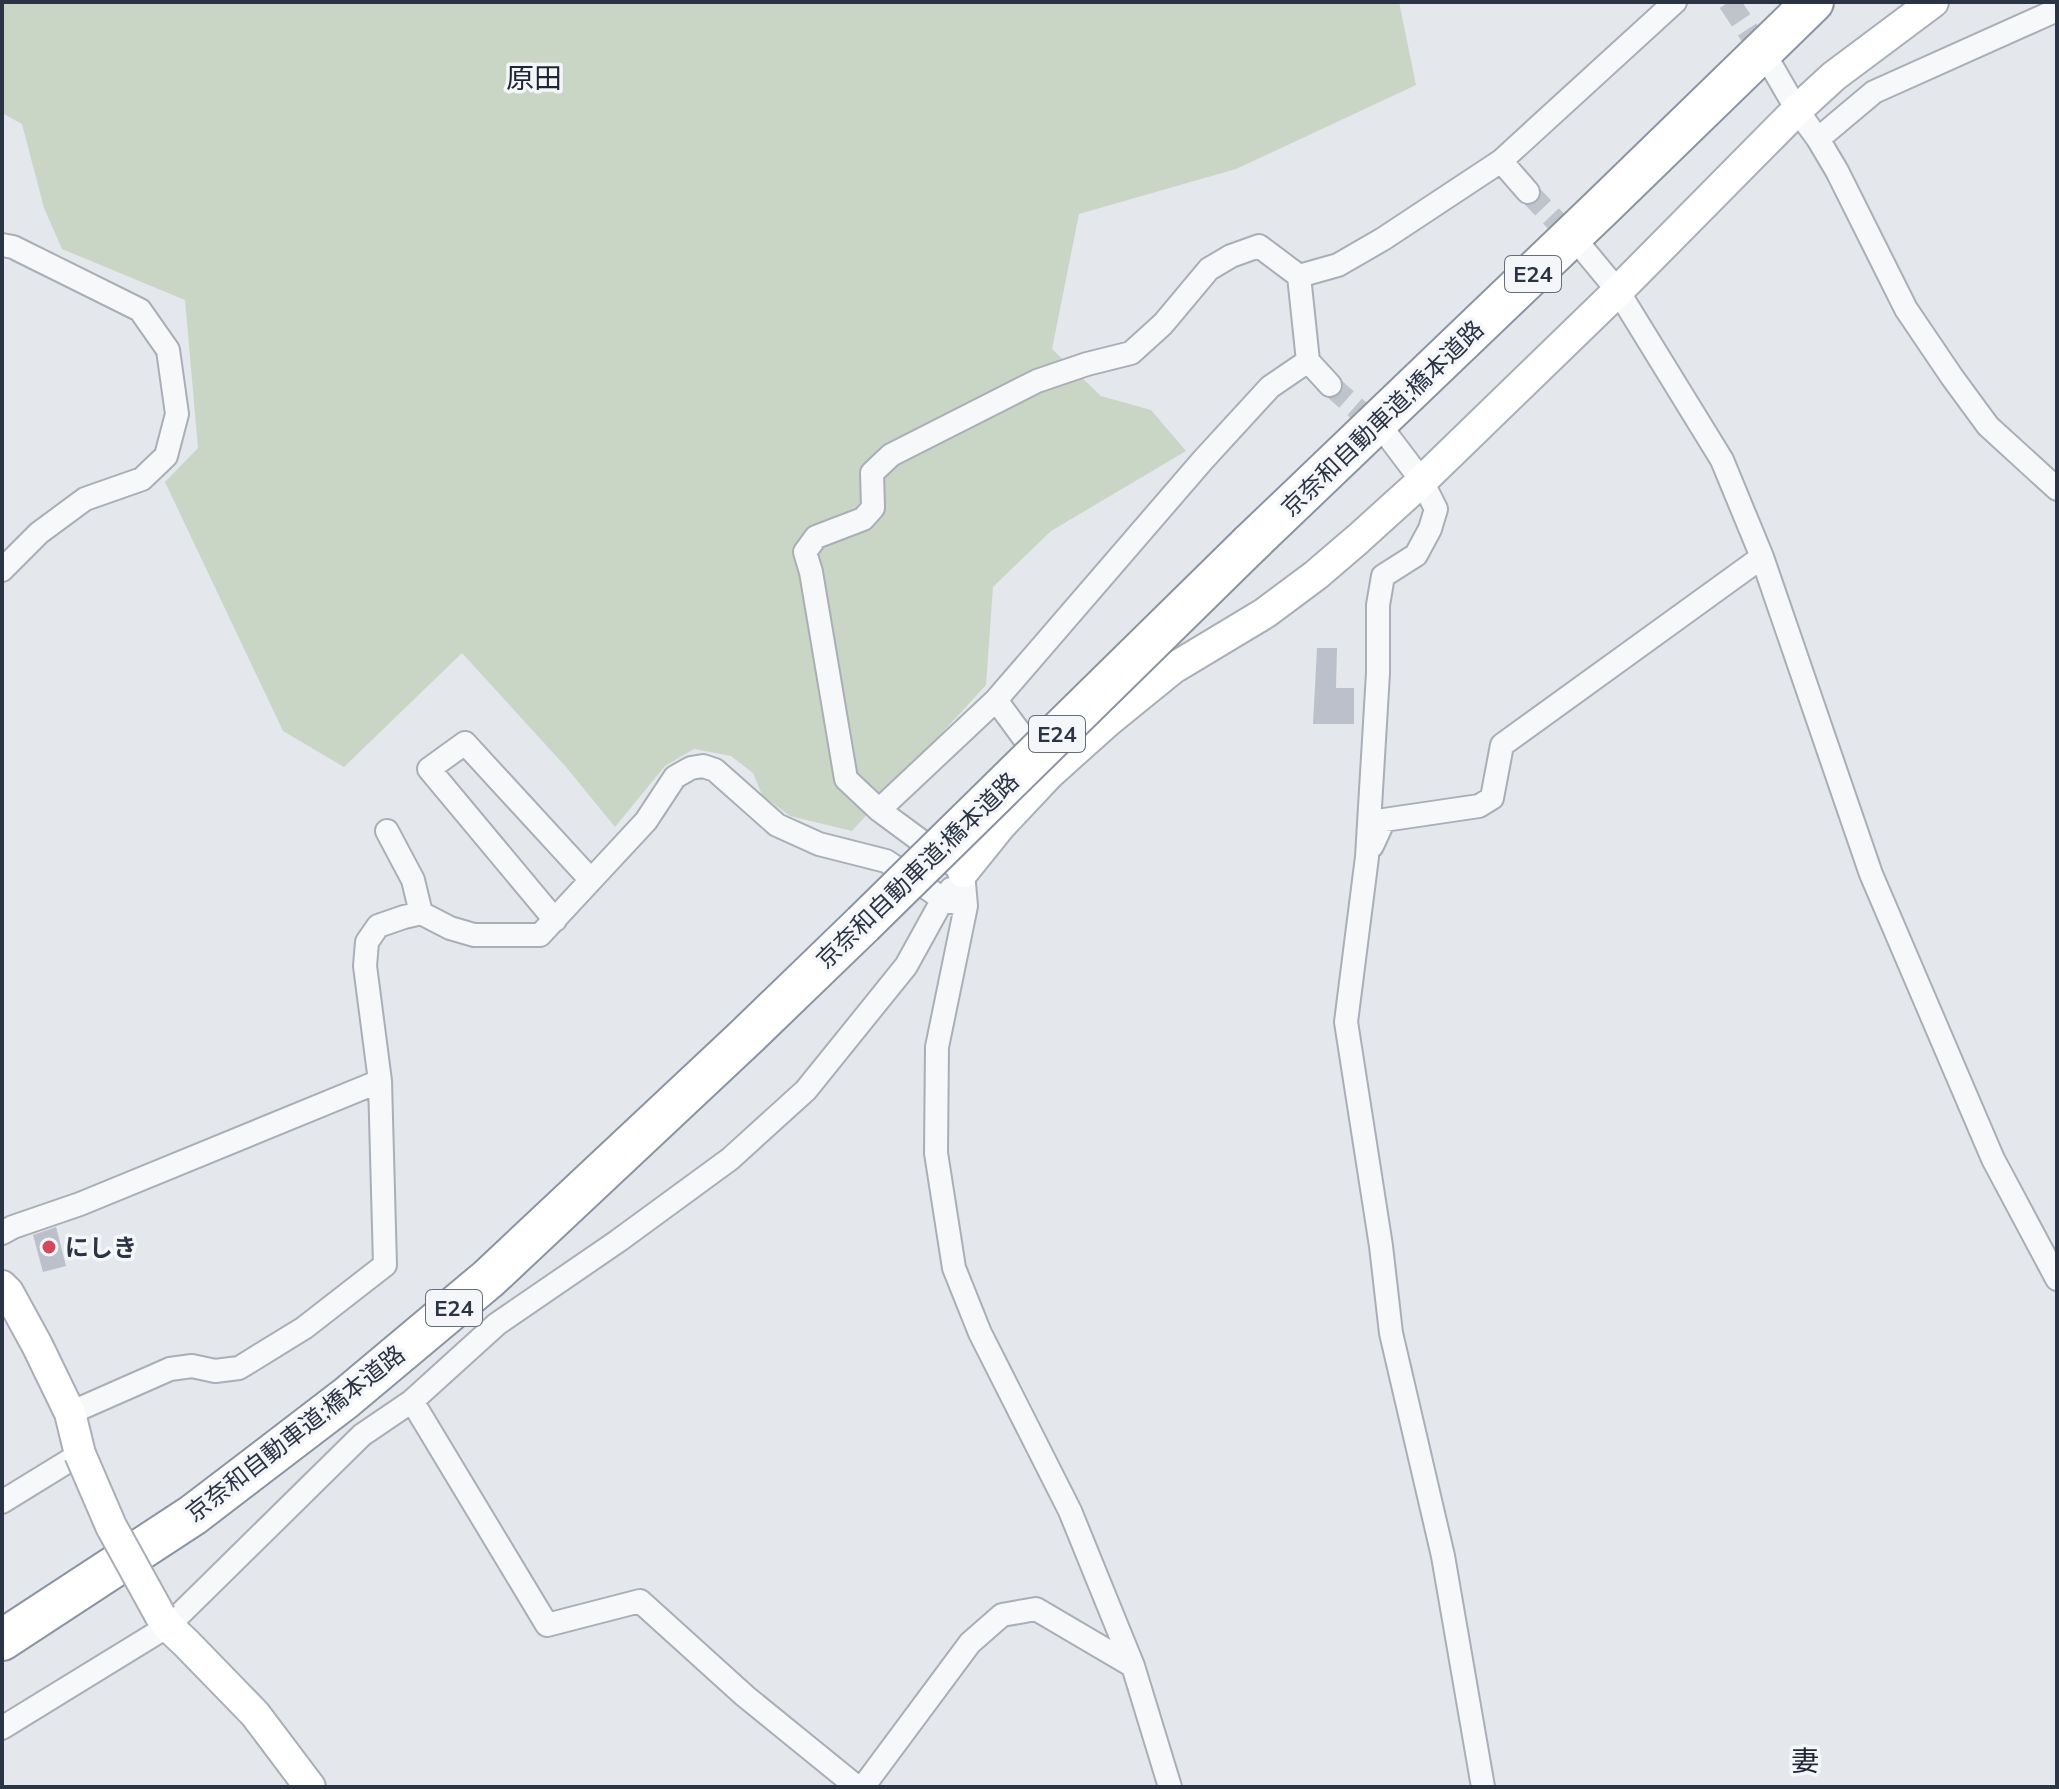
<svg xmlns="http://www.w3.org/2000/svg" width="2059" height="1789" viewBox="0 0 2059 1789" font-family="Mulish,'Noto Sans JP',sans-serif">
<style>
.green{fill:#c9d6c5}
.building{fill:#bbc0ca}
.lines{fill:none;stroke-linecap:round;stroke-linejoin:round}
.street-tunnel{stroke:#bfc3cb;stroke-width:22;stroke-dasharray:22 11;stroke-linecap:butt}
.street-casing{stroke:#a9aeb7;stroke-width:26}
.secondary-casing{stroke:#a9aeb7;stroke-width:34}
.highway-casing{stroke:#8b94a3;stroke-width:44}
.street{stroke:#f7f8fa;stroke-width:22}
.secondary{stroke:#fff;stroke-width:30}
.highway{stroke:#fff;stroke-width:40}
.secondary-bridge-casing{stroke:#a9aeb7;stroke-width:34;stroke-linecap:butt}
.highway-bridge-casing{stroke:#8b94a3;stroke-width:44;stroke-linecap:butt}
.secondary-bridge{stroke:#fff;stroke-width:30}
.highway-bridge{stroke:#fff;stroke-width:40}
.poi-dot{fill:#d1495b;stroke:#f4f6f9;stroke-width:3}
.labels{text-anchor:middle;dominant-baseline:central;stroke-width:7;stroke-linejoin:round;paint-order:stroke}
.shield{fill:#f4f6f9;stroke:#676e7b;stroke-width:2}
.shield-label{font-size:22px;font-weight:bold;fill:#2b3445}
.street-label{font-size:24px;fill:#2b3445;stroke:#f4f6f9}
.poi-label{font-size:24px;font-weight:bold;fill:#2b3445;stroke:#f4f6f9;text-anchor:start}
.quarter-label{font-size:28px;fill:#1d2536;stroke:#f4f6f9}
</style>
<rect width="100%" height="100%" fill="#e4e7ec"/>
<!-- green -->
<path class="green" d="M2,2h1397l17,83 -180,84 -157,45 -27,135 49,47 50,14 35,41 -135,80 -58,56 -7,98 -134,146 -62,-15 -28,-21 -9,-22 -22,-17 -37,-7 -29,17 -50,61 -49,-60 -104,-114 -118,114 -61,-36 -118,-249 33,-34 -13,-148 -123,-51 -18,-41 -22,-84 -20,-11z"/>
<!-- building -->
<path class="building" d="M1317,648h20l-1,40h18v36h-41z
M56,1227l10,39 -23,6 -10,-37z"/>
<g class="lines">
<!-- street-tunnel -->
<path class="street-tunnel" d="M1729,2l37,56
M1528,192l49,51
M1330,385l51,45"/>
<!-- street casing -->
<g class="street-casing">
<path id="street" d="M1771,65l26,45 21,29 19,32 69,138 46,68 36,49 69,63
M1818,139l56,-47 183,-82
M1501,161l27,31
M2,245l11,2 127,63 28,40 9,64 -11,42 -24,23 -57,20 -46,34 -37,37
M1584,250l34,41 104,169 40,97 109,317 122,285 64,120
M1299,276l39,-11 45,-26 118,-78 174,-159
M1388,436l34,45 14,28 -6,20 -14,26 -33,21 -5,29v68l-11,184 -21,165 35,224 10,87 52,223 40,231
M996,700l44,60
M879,810l117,-110 207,-240 67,-73 38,-26
M387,831l26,49 8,33
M1372,846l12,-26 95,-14 13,-8 10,-53 260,-188
M555,920l-126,-151 36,-26 125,136
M2,1233l11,-6 67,-23 300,-123
M412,1401l135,224 93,-24 105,95 112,91
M70,1413l100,-44 22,-3 23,5 24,-3 65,-40 81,-63 -5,-184 -15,-115 2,-24 11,-16 26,-9 17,-4 29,15 24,7h66l106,-114 29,-44 16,-9 12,-2 12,4 62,55 42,19 67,17 57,38 23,7
M2,1502l78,-48
M2,1728l166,-102 194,-191 50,-34 85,-77 121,-83 112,-82 76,-69 100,-124 37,-67 8,-10
M863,1787l107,-144 32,-28 34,-6 97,57
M1170,1787l-37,-121 -63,-155 -90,-178 -26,-65 -18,-115 1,-106 29,-141 -3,-34 -84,-62 -33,-31 -35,-207 -6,-20 11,-15 47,-18 10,-11 -1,-35 19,-18 146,-74 50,-17 44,-11 32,-29 46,-55 22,-13 28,-10 40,30 9,85 22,24"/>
</g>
<!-- secondary casing -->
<g class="secondary-casing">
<path id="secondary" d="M963,872l37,-46 50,-53 58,-52 64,-52 93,-56 51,-38 42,-36 64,-58 196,-190 179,-181 37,-34 99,-74
M2,1286l6,6 29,53 33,68 10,41
M160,1615l8,11 19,18 68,70 55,73"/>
</g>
<!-- highway casing -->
<g class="highway-casing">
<path id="highway" d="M1250,544l351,-336 212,-206
M2,1640l191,-125 153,-117 142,-119 258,-242 117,-113"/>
</g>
<!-- street -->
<use href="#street" class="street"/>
<!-- secondary -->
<use href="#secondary" class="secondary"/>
<!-- highway -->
<use href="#highway" class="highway"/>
<!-- secondary-bridge casing -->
<g class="secondary-bridge-casing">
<path id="secondary-bridge" d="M80,1454l31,72 49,89"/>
</g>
<!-- highway-bridge casing -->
<g class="highway-bridge-casing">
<path id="highway-bridge" d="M863,924l387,-380"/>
</g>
<!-- secondary-bridge -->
<use href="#secondary-bridge" class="secondary-bridge"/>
<!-- highway-bridge -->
<use href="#highway-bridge" class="highway-bridge"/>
</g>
<!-- markers -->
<circle class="poi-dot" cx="49" cy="1247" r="8"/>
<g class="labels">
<!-- shield labels -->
<g class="shield">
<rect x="1505" y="256" width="56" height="36" rx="6"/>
<rect x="1029" y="716" width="56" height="36" rx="6"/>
<rect x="426" y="1290" width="56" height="36" rx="6"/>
</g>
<g class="shield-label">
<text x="1533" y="274">E24</text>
<text x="1057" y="734">E24</text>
<text x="454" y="1308">E24</text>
</g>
<!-- street labels -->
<g class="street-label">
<text transform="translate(1382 418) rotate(-44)">京奈和自動車道;橋本道路</text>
<text transform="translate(917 870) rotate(-44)">京奈和自動車道;橋本道路</text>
<text transform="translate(295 1433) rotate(-38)">京奈和自動車道;橋本道路</text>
</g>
<!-- poi labels -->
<g class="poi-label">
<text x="65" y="1247">にしき</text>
</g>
<!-- quarter labels -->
<g class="quarter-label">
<text x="534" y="77">原田</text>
<text x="1805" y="1760">妻</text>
</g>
</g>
<!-- border -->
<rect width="2059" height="1789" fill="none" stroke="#2b3445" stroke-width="8"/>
</svg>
